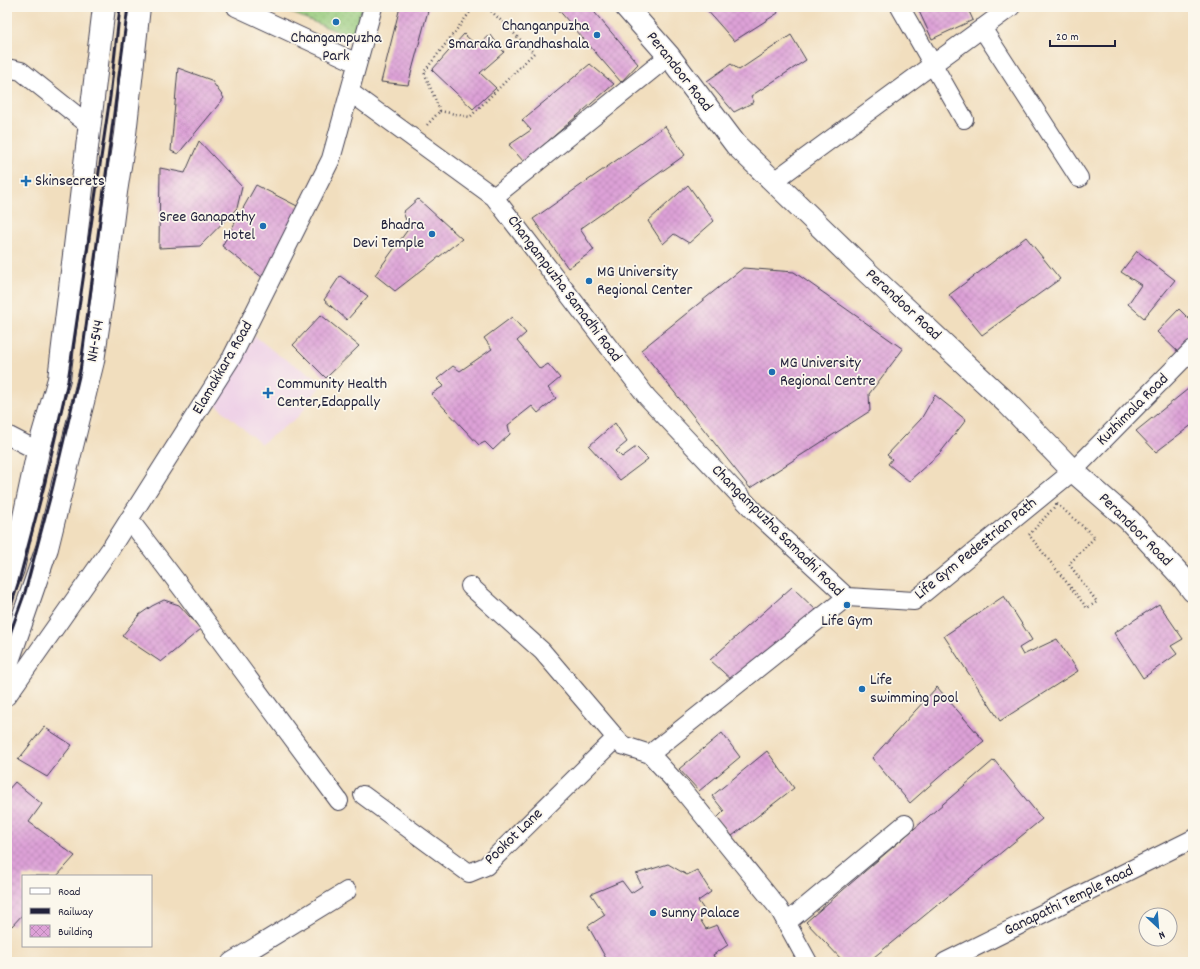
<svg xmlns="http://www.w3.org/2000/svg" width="1200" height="969" viewBox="0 0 1200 969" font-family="Dekko,sans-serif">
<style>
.built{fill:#eed0e7}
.park{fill:url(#park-dots);stroke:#5c765b}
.building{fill:url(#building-cross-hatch)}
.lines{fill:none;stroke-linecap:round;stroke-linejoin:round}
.street-casing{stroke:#413e4f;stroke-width:20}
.secondary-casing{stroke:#413e4f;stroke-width:24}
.primary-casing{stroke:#413e4f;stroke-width:24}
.path{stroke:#413e4f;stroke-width:2.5;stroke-dasharray:1 3;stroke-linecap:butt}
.street{stroke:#fff;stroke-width:18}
.secondary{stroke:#fff;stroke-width:22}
.primary{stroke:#fff;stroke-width:22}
.rail{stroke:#22223b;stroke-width:3}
.poi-dot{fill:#1f6fb2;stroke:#fbf7ec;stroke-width:1.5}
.labels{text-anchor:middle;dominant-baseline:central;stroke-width:3.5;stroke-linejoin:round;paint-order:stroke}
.poi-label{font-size:16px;fill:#22223b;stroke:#fbf7ec;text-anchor:start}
.street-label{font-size:16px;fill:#22223b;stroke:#fbf7ec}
</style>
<defs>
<pattern id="park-dots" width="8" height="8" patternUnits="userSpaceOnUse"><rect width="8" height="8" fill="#96ca7b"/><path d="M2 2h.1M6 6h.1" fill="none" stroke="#81ad6b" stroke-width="1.8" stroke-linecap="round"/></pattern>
<pattern id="building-cross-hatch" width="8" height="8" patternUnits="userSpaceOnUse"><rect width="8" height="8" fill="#dda1d7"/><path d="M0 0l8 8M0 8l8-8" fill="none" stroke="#bd8ab9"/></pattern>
</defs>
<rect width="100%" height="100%" fill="#fbf7ec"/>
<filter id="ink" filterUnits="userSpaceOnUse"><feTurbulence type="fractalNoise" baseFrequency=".025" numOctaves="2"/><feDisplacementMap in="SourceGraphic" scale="8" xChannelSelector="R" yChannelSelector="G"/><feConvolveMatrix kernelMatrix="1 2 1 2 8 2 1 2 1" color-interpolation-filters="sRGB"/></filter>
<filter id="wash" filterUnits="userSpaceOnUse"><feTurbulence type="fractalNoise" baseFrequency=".012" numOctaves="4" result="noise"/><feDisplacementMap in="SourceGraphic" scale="16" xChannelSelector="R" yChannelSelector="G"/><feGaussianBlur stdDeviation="0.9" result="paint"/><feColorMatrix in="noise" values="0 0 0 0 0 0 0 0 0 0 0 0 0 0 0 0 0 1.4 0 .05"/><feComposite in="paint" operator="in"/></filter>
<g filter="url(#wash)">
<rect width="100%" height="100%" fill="#f1debe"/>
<!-- built -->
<path class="built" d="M255,336l22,18 46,28 -24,34 -38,28 -47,-41z"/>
<!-- park -->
<path class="park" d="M277,7h85l-9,31z"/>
<g id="blocks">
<!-- building -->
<path class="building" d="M400,7h29l-21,78 -27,-3z
M556,7h34l48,57 -17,18z
M710,7h66l2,6 -44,28 -28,-32z
M917,7h50l6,13 -41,19z
M464,34l13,12 13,-12 14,18 -24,21 16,15 -23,21 -41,-39z
M791,35l15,25 -55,36 3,6 -20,10 -27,-31 24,-17 8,6z
M590,64l24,20 -90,78 -15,-17 22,-15 -9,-10z
M178,68l33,12 13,18 -46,56 -7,-3z
M665,126l20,29 -105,74 14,21 -26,18 -35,-49z
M199,141l43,46 -5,21 -37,38 -41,2 1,-80 25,5z
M256,185l47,24 -40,69 -41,-32z
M688,185l26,36 -25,22 -15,-9 -11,10 -15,-23z
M418,199l44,40 -67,52 -20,-16 34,-47 -6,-16z
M1026,237l34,42 -78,56 -33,-40z
M1137,251l38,29 -31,38 -16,-14 13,-19 -20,-13z
M743,268l51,4 109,77 -34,45 1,17 -120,77 -109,-138z
M340,276l28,20 -21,24 -23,-20z
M1179,309l14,14v17l-13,14 -23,-22z
M321,315l38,31 -33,32 -33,-33z
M512,317l14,16 -9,8 23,28 8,-5 12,14 -12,10 8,10 -18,15 -6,-7 -24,19 2,9 -17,16 -8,-8 -6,3 -48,-51 13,-8 -7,-7 16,-13 7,5 32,-22 -8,-11z
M1193,385v39l-37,28 -20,-21z
M935,395l31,25 -26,33 -31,28 -21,-17 4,-5 -5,-4 34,-36z
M615,423l12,19 -11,9 6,6 14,-10 12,12 -28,21 -31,-34z
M792,587l27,26 -85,69 -24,-22z
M1004,596l28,44 -13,8 4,7 34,-16 21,32 -78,50 -56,-85z
M164,600l15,5 22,24 -40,33 -39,-26 17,-21 13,-9z
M1159,604l24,35 -12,7 6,8 -34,24 -29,-45z
M937,687l47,54 -38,30 -36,32 -38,-45z
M44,727l28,18 -25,32 -29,-17z
M722,733l18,24 -41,34 -20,-22z
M767,751l27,37 -62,48 -16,-17 8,-8 -12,-15z
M994,760l48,59 -174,143h-24l-38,-40z
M15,782l27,22 -13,18 46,34 -18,20h-34v38l-11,12 -5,-4v-131z
M668,864l19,11 10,-5 14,22 -13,9 7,10 -7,5 8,13 11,-4 11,20 -15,10 4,7h-109l-20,-36 17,-11 -14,-21 31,-13 9,12 11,-7 -6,-12z"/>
</g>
</g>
<g filter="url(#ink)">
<use href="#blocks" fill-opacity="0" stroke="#413e4f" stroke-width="1"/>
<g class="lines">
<!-- street casing -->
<g class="street-casing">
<path id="street" d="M236,7l121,56
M900,7l64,112
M982,28l97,150
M7,68l14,3 69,55
M350,92l144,105 175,-141
M774,181l237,-174
M494,197l153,200 108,115 92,85 -197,157
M7,435l31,16
M129,519l54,71 156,211
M470,586l72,65 80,94 28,9
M847,597l67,4 159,-130 120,-122
M7,696l104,-148 121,-191 99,-198 42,-152
M650,754l30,33 99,122 29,53
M363,795l106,78 17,-7 130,-128
M786,923l119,-99
M231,962l116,-71
M945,962l248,-123"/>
</g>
<!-- secondary casing -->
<g class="secondary-casing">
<path id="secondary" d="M626,7l43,49 67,89 133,129 140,131 64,66 56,49 54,58 10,13"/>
</g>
<!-- primary casing -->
<g class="primary-casing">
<path id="primary" d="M7,584l6,-15 25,-118 21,-72 45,-372
M7,664l40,-116 46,-187 10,-67 13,-102 9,-58 14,-127"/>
</g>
<!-- path -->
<path class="path" d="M440,111l30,6 64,-64 -47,-46
M440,111l-16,-39 50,-65
M427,125l13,-14
M1057,504l38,33 -26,27 28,38 -10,6 -58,-73z"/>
<!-- street -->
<use href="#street" class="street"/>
<!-- secondary -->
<use href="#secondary" class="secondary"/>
<!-- primary -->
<use href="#primary" class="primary"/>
<!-- rail -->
<path class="rail" d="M7,618l12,-37 26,-99 23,-101 42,-284 10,-90
M7,642l18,-50 26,-98 29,-122 48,-365"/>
</g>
</g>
<!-- markers -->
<g class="poi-dot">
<circle cx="336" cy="22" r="4"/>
<circle cx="597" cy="35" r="4"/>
<path d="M24 175h4v4h4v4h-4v4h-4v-4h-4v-4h4z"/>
<circle cx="263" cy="226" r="4"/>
<circle cx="432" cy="234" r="4"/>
<circle cx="589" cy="281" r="4"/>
<circle cx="772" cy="372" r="4"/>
<path d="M266 387h4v4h4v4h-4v4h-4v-4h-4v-4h4z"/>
<circle cx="847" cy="605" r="4"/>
<circle cx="862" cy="689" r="4"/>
<circle cx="653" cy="913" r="4"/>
</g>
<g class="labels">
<!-- poi labels -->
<g class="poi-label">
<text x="589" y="26" text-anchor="end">Changanpuzha<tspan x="589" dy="18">Smaraka Grandhashala</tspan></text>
<text x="336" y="38" text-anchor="middle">Changampuzha<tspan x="336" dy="18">Park</tspan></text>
<text x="35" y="181">Skinsecrets</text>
<text x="255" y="217" text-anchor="end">Sree Ganapathy<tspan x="255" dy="18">Hotel</tspan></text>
<text x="424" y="225" text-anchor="end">Bhadra<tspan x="424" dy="18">Devi Temple</tspan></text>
<text x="597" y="272">MG University<tspan x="597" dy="18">Regional Center</tspan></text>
<text x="780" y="363">MG University<tspan x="780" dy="18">Regional Centre</tspan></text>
<text x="277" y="384">Community Health<tspan x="277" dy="18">Center,Edappally</tspan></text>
<text x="847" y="621" text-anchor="middle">Life Gym</text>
<text x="870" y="680">Life<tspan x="870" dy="18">swimming pool</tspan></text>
<text x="661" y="913">Sunny Palace</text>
</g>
<!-- street labels -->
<g class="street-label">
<text transform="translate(679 72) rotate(52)">Perandoor Road</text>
<text transform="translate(564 289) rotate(53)">Changampuzha Samadhi Road</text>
<text transform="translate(903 305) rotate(43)">Perandoor Road</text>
<text transform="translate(96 341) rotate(-80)">NH-544</text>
<text transform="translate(223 368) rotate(-60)">Elamakkara Road</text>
<text transform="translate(1133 410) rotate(-45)">Kuzhimala Road</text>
<text transform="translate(1135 530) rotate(45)">Perandoor Road</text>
<text transform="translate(777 531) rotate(45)">Changampuzha Samadhi Road</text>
<text transform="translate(976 549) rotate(-39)">Life Gym Pedestrian Path</text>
<text transform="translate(514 837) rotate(-44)">Pookot Lane</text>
<text transform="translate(1069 901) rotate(-26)">Ganapathi Temple Road</text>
</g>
</g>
<!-- margin -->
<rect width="1200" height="969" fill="none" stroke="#fbf7ec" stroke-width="24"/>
<!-- legend -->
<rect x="22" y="875" width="130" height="72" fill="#fbf7ec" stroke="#a4a2a5"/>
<rect x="30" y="888" width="20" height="6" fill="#ffffff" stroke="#a4a2a5"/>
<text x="58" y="895" font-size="12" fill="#22223b">Road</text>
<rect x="30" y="908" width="20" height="6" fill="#22223b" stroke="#a4a2a5"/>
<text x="58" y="915" font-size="12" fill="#22223b">Railway</text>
<rect x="30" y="925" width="20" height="12" fill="url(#building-cross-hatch)" stroke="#a4a2a5"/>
<text x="58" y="935" font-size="12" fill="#22223b">Building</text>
<!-- north arrow -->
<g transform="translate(1158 927) rotate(154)"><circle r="19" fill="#fbf7ec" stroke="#a4a2a5"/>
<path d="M0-3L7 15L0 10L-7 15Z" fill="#1f6fb2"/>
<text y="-6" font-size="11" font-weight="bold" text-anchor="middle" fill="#22223b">N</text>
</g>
<!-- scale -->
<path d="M1050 40v6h65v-6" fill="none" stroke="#22223b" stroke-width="2"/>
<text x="1056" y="40" font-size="12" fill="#22223b" stroke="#fbf7ec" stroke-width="3" paint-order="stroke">20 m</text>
</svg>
